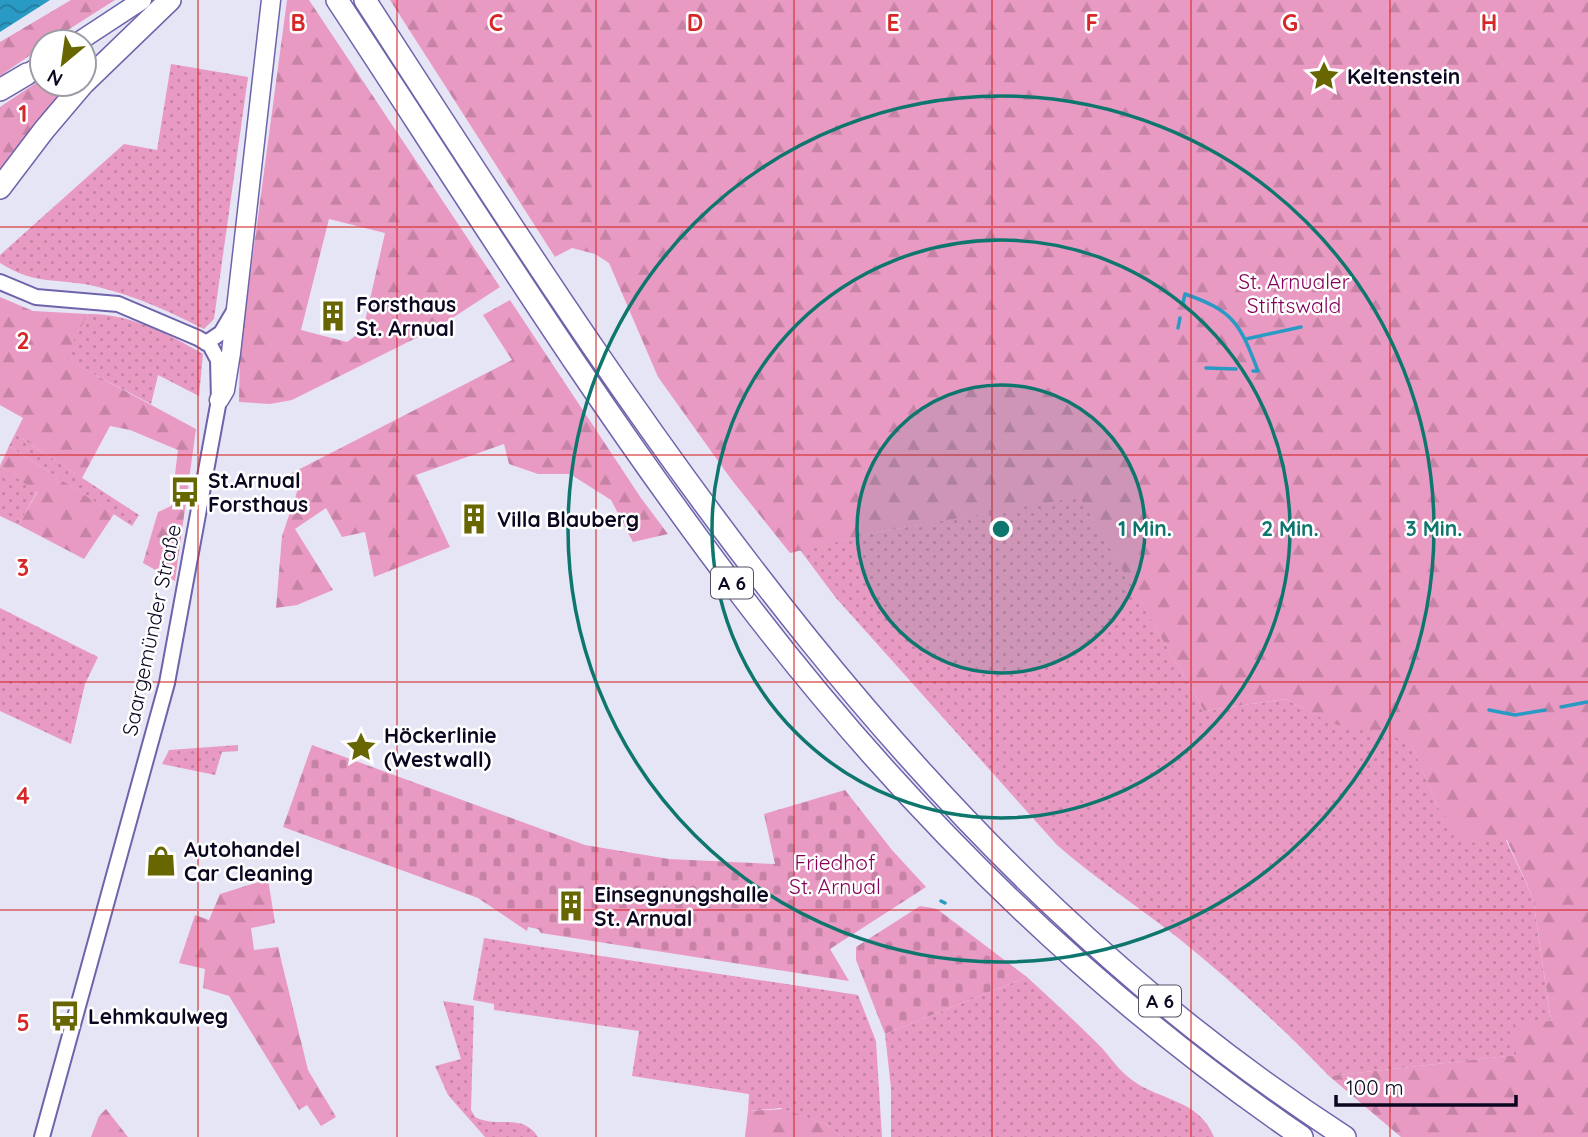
<svg xmlns="http://www.w3.org/2000/svg" width="1588" height="1137" viewBox="0 0 1588 1137" font-family="Quicksand,sans-serif">
<style>
.grass{fill:url(#grass-dots)}
.forest{fill:url(#forest-firs);fill-rule:evenodd}
.cemetery{fill:url(#cemetery-stones)}
.water{fill:url(#water-waves)}
.lines{fill:none;stroke-linecap:round;stroke-linejoin:round}
.stream{stroke:#299ac4;stroke-width:3.5}
.minor-casing{stroke:#6d64ab;stroke-width:18}
.major-casing{stroke:#6d64ab;stroke-width:21}
.highway-casing{stroke:#6d64ab;stroke-width:24}
.minor{stroke:#fff;stroke-width:14}
.major{stroke:#fff;stroke-width:18}
.highway{stroke:#fff;stroke-width:21}
.grid{fill:none;stroke:#d62828;stroke-width:2;stroke-opacity:0.55}
.ring{fill:none;stroke:#0f766e;stroke-width:3.5}
.labels{text-anchor:middle;dominant-baseline:central;stroke-width:5;stroke-linejoin:round;paint-order:stroke}
.shield{fill:#fff;stroke:#555164;stroke-width:2}
.shield-label{font-size:19px;font-weight:bold;fill:#0c0621}
.poi-label{font-size:21px;font-weight:bold;fill:#0c0621;stroke:#fff;text-anchor:start}
.park-label{font-size:21px;fill:#86005a;stroke:#fff}
.street-label{font-size:21px;fill:#0c0621;stroke:#fff}
.grid-label{font-size:23px;text-anchor:middle;font-weight:bold;fill:#d62828;stroke:#fff;stroke-width:5;stroke-linejoin:round;paint-order:stroke}
.centre{fill:#0f766e;stroke:#fff;stroke-width:3.5}
.ring-label{font-size:21px;text-anchor:middle;font-weight:bold;fill:#0f766e;stroke:#fff;stroke-width:5;stroke-linejoin:round;paint-order:stroke}
</style>
<defs>
<pattern id="grass-dots" width="8" height="8" patternUnits="userSpaceOnUse" patternTransform="scale(1.75)"><rect width="8" height="8" fill="#e99ac2"/><path d="M2 2h.1M6 6h.1" fill="none" stroke="#c783a6" stroke-width="1.8" stroke-linecap="round"/></pattern>
<pattern id="forest-firs" width="22" height="20" patternUnits="userSpaceOnUse" patternTransform="scale(1.75)"><rect width="22" height="20" fill="#e99ac2"/><path d="M5 1l3.5 6h-7zM16 11l3.5 6h-7z" fill="#c783a6"/></pattern>
<pattern id="cemetery-stones" width="16" height="16" patternUnits="userSpaceOnUse" patternTransform="scale(1.75)"><rect width="16" height="16" fill="#e99ac2"/><path d="M2 7V4a2 2 0 0 1 4 0v3zM10 15v-3a2 2 0 0 1 4 0v3z" fill="#c783a6"/></pattern>
<pattern id="water-waves" width="16" height="10" patternUnits="userSpaceOnUse" patternTransform="scale(1.75)"><rect width="16" height="10" fill="#299ac4"/><path d="M0 5q4-4 8 0t8 0" fill="none" stroke="#227c9f"/></pattern>
</defs>
<rect width="100%" height="100%" fill="#e6e5f6"/>
<!-- grass -->
<path class="grass" d="M171,64l77,13 -34,242 -10,10c-34,-17 -68,-33 -106,-42 -39,-10 -60,0 -98,-24v-8l124,-111 33,6z
M88,314c40,-1 81,20 115,40l-4,42 -41,-21 -7,29 -88,-46z
M15,434l124,81 -7,11 -123,-80z
M0,466l37,25 -18,34 -19,-9z
M1080,496l124,215 81,-12 49,25 76,16 28,68 68,32 27,58 18,124 -34,33 -188,21c-47,-49 -99,-96 -152,-139 -40,-31 -82,-59 -120,-92l-221,-247 -36,-48 79,-18z
M0,608l98,49 -13,27 -14,60 -71,-33z
M238,745v6l-16,1 -7,23 -53,-11 7,-14z
M484,938l374,57 18,46 6,96h-39l-18,-13 -45,-16 -32,3 1,-17 -117,-18 7,-45 -145,-21v-6l-21,-4z
M1027,977c24,22 48,44 71,67 12,12 20,26 34,36 28,21 67,19 82,57h-323v-49l-6,-54z
M443,1001l31,5 -3,104 4,7c22,12 47,-5 63,20h-53l-37,-42 -13,-29 26,-7z"/>
<!-- forest -->
<path class="forest" d="M71,0h44l-66,42h-7v5l-42,29v-34z
M287,0h22l191,287 -60,39 -148,74 -22,4 -31,-2 1,-51zM329,219l56,14 -22,97 -16,12 -46,-12z
M390,0h1198v1137h-187l-72,-61 187,-21 -3,-31 38,-3 -18,-123 -26,-58 -38,3 -31,-35 -28,-67 -77,-17 -48,-25 -81,12 -124,-214 -201,35 -89,21 -59,-74 -73,-102 -49,-114 -14,-9 -23,-6 -17,9z
M42,79v5h32l-74,89v-66z
M0,297l33,14 55,3 -24,44 132,71 -21,152 -32,-18 15,-51 13,-6 7,-56 -48,-20 -20,-4 -28,52 -67,-44 8,-16 -23,-13z
M510,300l131,198 27,36 -35,8 -22,-42 -41,-26h-32l-29,-10 -5,-20 -88,31 34,72 -76,30 -9,-45 -23,5 -16,-29 -31,21 38,61 -36,15 -21,3 6,-72 17,-50 -9,-12 222,-114 -29,-45z
M9,446l105,68 -30,45 -65,-34 18,-33 -37,-26z
M268,879l7,44 -24,5 3,22 24,-3 30,123 28,47 -15,9 -14,-21 -8,5 -70,-114 -26,-8 2,-19 -26,-6 16,-48 14,5 11,-26z
M106,1109l22,28h-37l8,-21z
M784,1109l41,15 18,13h-98l3,-26z"/>
<!-- cemetery -->
<path class="cemetery" d="M312,745l273,100 84,14 106,5 -11,-50 81,-24 47,60 34,37 -96,62 19,32 -308,-48 -3,-4 -10,-2 -1,4 -49,-33 -195,-71z
M920,906l17,3 90,68 -142,57 -29,-74v-13z"/>
<!-- water -->
<path class="water" d="M0,0h50l-50,32z"/>
<g class="lines">
<!-- stream -->
<path class="stream" d="M1183,303l2,-9c49,17 55,30 73,77h-5
M1178,328l2,-10
M1246,339l55,-12
M1206,368l30,1
M1561,707l26,-5
M1489,710l26,5 30,-5
M941,901l4,2"/>
<!-- minor casing -->
<g class="minor-casing">
<path id="minor" d="M0,282l36,15 82,7 80,34 12,7 8,15 1,40 -52,283 -125,454
M206,343l15,-10 13,-22"/>
</g>
<!-- major casing -->
<g class="major-casing">
<path id="major" d="M78,42l64,-42
M27,74l15,-10
M219,400l6,-10 6,-37 40,-353"/>
</g>
<!-- highway casing -->
<g class="highway-casing">
<path id="highway" d="M337,0c133,202 260,407 407,599 157,206 343,391 558,538
M365,0c274,424 546,857 980,1137
M84,83l86,-83
M0,90l27,-16
M0,188l44,-58 39,-46"/>
</g>
<!-- minor -->
<use href="#minor" class="minor"/>
<!-- major -->
<use href="#major" class="major"/>
<!-- highway -->
<use href="#highway" class="highway"/>
</g>
<!-- grid -->
<path class="grid" d="M198,0v1137M397,0v1137M596,0v1137M794,0v1137M992,0v1137M1191,0v1137M1390,0v1137M0,227h1588M0,455h1588M0,682h1588M0,910h1588"/>
<!-- distance rings -->
<circle cx="1001" cy="529" r="144" fill="#0f766e" fill-opacity=".12"/>
<g class="ring">
<circle cx="1001" cy="529" r="144"/>
<circle cx="1001" cy="529" r="289"/>
<circle cx="1001" cy="529" r="433"/>
</g>
<!-- icons -->
<defs>
<g id="sight-bare" transform="scale(2.415)"><path d="M0-6L1.8-2.2L6-1.7L2.9 1.2L3.7 5.4L0 3.3L-3.7 5.4L-2.9 1.2L-6-1.7L-1.8-2.2Z" fill="#686600" stroke="#fff" stroke-width="2.5" paint-order="stroke"/></g>
<g id="building-bare" transform="scale(2.415)"><path d="M-4-6H4V6H1V3H-1V6H-4ZM-2.5-4.3h1.7v1.8h-1.7ZM.8-4.3h1.7v1.8H.8ZM-2.5-1h1.7V.8h-1.7ZM.8-1h1.7V.8H.8Z" fill="#686600" stroke="#fff" stroke-width="2.5" paint-order="stroke"/></g>
<g id="bus-bare" transform="scale(2.415)"><path d="M-5-6H5V4H4V6H2V4H-2V6H-4V4H-5ZM-3.5-4V0h7V-4ZM-3.5 1.2v1.5H-2V1.2ZM2 1.2v1.5H3.5V1.2Z" fill="#686600" stroke="#fff" stroke-width="2.5" paint-order="stroke"/></g>
<g id="shop-bare" transform="scale(2.415)"><path d="M-5-2.5h2.3a2.7 3.5 0 0 1 5.4 0H5L5.5 6h-11ZM-1.5-2.5h3a1.5 2.3 0 0 0-3 0Z" fill="#686600" stroke="#fff" stroke-width="2.5" paint-order="stroke"/></g>
</defs>
<g fill-rule="evenodd">
<use href="#sight-bare" x="1324" y="76"/>
<use href="#building-bare" x="333" y="316"/>
<use href="#bus-bare" x="185" y="492"/>
<use href="#building-bare" x="474" y="519"/>
<use href="#sight-bare" x="361" y="747"/>
<use href="#shop-bare" x="161" y="861"/>
<use href="#building-bare" x="571" y="906"/>
<use href="#bus-bare" x="65" y="1016"/>
</g>
<g class="labels">
<!-- shield labels -->
<g class="shield">
<rect x="711" y="567.5" width="42" height="31" rx="5"/>
<rect x="1139" y="985.5" width="42" height="31" rx="5"/>
</g>
<g class="shield-label">
<text x="732" y="583">A 6</text>
<text x="1160" y="1001">A 6</text>
</g>
<!-- poi labels -->
<g class="poi-label">
<text x="1347" y="76">Keltenstein</text>
<text x="356" y="304">Forsthaus<tspan x="356" dy="24">St. Arnual</tspan></text>
<text x="208" y="480">St.Arnual<tspan x="208" dy="24">Forsthaus</tspan></text>
<text x="497" y="519">Villa Blauberg</text>
<text x="384" y="735">Höckerlinie<tspan x="384" dy="24">(Westwall)</tspan></text>
<text x="184" y="849">Autohandel<tspan x="184" dy="24">Car Cleaning</tspan></text>
<text x="594" y="894">Einsegnungshalle<tspan x="594" dy="24">St. Arnual</tspan></text>
<text x="88" y="1016">Lehmkaulweg</text>
</g>
<!-- park labels -->
<g class="park-label">
<text x="1294" y="281">St. Arnualer<tspan x="1294" dy="24">Stiftswald</tspan></text>
<text x="835" y="862">Friedhof<tspan x="835" dy="24">St. Arnual</tspan></text>
</g>
<!-- street labels -->
<g class="street-label">
<text transform="translate(151 630) rotate(-78)">Saargemünder Straße</text>
</g>
</g>
<g class="grid-label">
<text x="298" y="31">B</text>
<text x="496" y="31">C</text>
<text x="695" y="31">D</text>
<text x="893" y="31">E</text>
<text x="1092" y="31">F</text>
<text x="1290" y="31">G</text>
<text x="1489" y="31">H</text>
<text x="23" y="122">1</text>
<text x="23" y="349">2</text>
<text x="23" y="576">3</text>
<text x="23" y="804">4</text>
<text x="23" y="1031">5</text>
</g>
<circle cx="1001" cy="529" r="10" class="centre"/>
<g class="ring-label">
<text x="1145" y="536">1 Min.</text>
<text x="1290" y="536">2 Min.</text>
<text x="1434" y="536">3 Min.</text>
</g>
<!-- north arrow -->
<g transform="translate(63 63) rotate(209)"><circle r="33" fill="#ffffff" stroke="#9e9ba6" stroke-width="2"/>
<path d="M0-5L12 26L0 18L-12 26Z" fill="#686600"/>
<text y="-10" font-size="19" font-weight="bold" text-anchor="middle" fill="#0c0621">N</text>
</g>
<!-- scale -->
<path d="M1336 1095v10h180v-10" fill="none" stroke="#0c0621" stroke-width="3.5"/>
<text x="1346" y="1095" font-size="21" fill="#0c0621" stroke="#ffffff" stroke-width="5" paint-order="stroke">100 m</text>
</svg>
